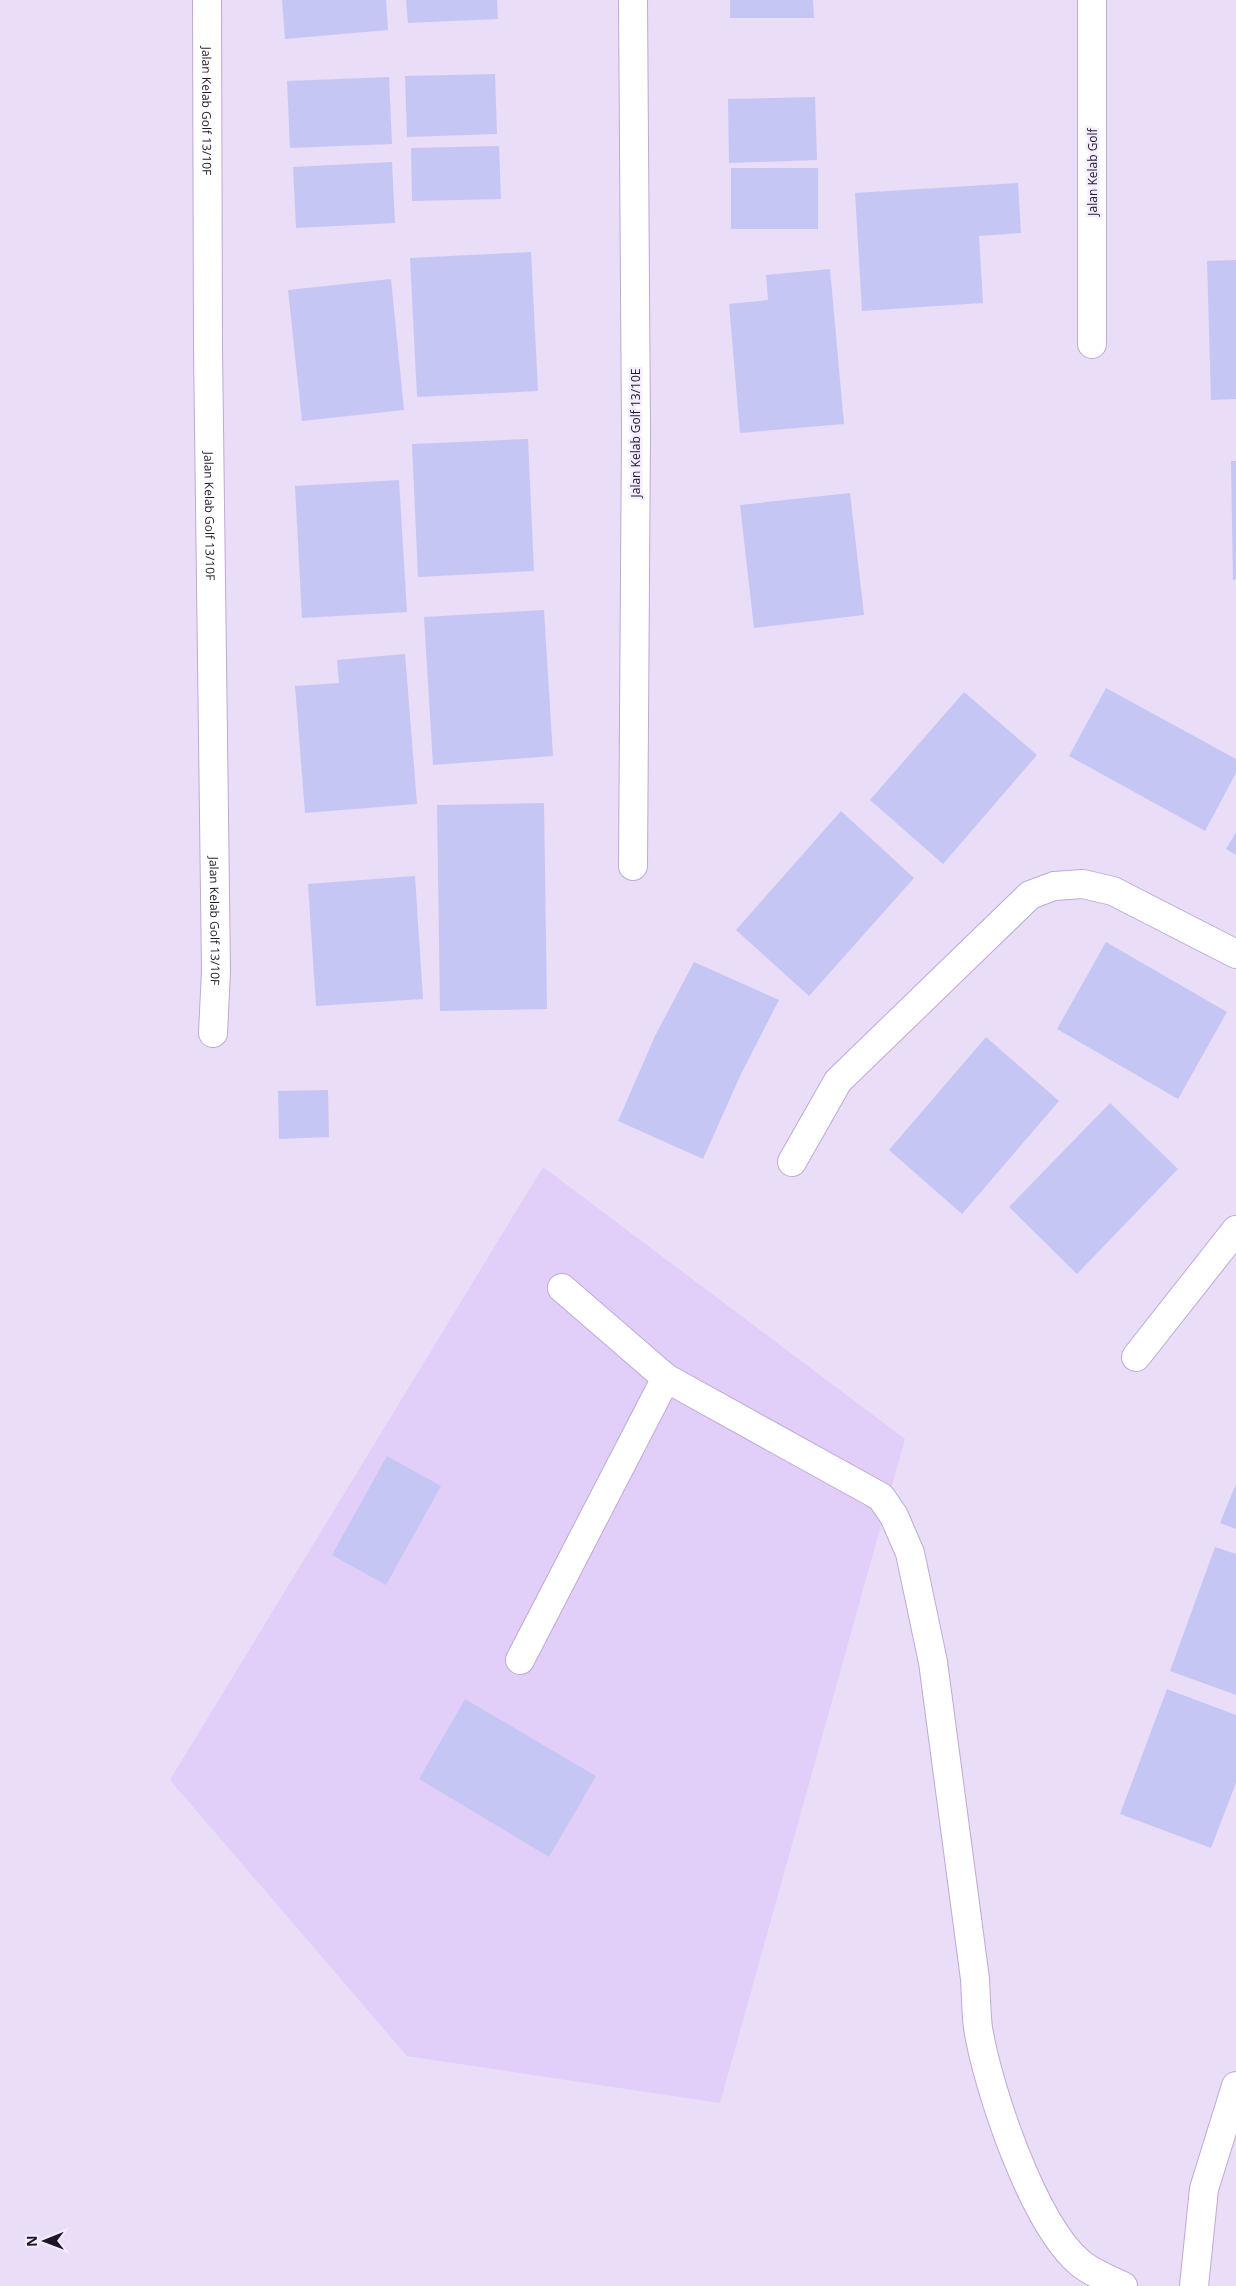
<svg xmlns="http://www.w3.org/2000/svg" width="1236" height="2286" viewBox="0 0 1236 2286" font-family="'Open Sans',sans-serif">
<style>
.built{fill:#e1cef9}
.building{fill:#c6c6f5}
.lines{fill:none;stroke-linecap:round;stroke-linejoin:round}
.minor-casing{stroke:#beaad6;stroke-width:30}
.minor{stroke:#fff;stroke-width:28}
.labels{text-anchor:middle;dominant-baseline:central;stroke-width:5;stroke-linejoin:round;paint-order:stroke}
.street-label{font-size:12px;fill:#1f1728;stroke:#f4ecff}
</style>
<rect width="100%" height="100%" fill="#e9ddf8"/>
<!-- built -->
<path class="built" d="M543,1167l362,272 -185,664 -313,-47 -237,-276z"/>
<!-- building -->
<path class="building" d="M282,0h104l2,30 -103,9z
M406,0h91l1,19 -90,4z
M730,0h83l1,18h-84z
M495,74l2,60 -90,3 -2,-61z
M389,77l3,67 -102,4 -3,-67z
M815,97l2,63 -88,3 -1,-64z
M499,146l2,53 -89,2 -1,-53z
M392,162l3,61 -99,5 -3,-61z
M731,168h87v61h-87z
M1018,183l3,50 -42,3 4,67 -121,8 -7,-118z
M531,252l7,139 -121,6 -7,-139z
M1236,260v139l-25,1 -4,-139z
M830,269l14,155 -104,9 -11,-129 39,-4 -2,-25z
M391,279l13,131 -102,11 -14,-131z
M528,439l6,132 -116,6 -6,-133z
M1231,461h5v118l-3,1z
M399,480l8,132 -105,6 -7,-132z
M850,493l14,122 -110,13 -14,-123z
M544,610l9,146 -120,9 -9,-148z
M405,654l12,150 -112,9 -10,-127 44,-3 -2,-23z
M1106,688l130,71v14l-31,58 -136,-75z
M964,692l73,63 -94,109 -73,-64z
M544,803l3,206 -107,2 -3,-206z
M841,811l73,67 -105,118 -73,-66z
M1236,832v23l-10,-6z
M415,876l8,123 -107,7 -8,-122z
M1106,942l121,70 -49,87 -121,-70z
M694,962l85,38 -38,74 -38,85 -85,-38 37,-85z
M986,1037l73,64 -97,113 -73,-64z
M328,1090l1,47 -50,2 -1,-48z
M1110,1103l68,66 -101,105 -68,-67z
M387,1456l54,30 -55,99 -54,-30z
M1236,1484v45l-16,-6z
M1215,1547l21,7v141l-66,-24z
M1167,1689l69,26v68l-25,65 -91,-34z
M465,1699l131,77 -47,81 -130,-78z"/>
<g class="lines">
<!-- minor casing -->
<g class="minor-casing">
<g id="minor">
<path id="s1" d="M207,0l1,349 8,622 -3,62"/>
<path d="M633,0l3,432 -3,434"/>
<path d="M1092,344v-344"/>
<path d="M792,1162l46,-81 192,-186 24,-9 29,-2 30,7 123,63"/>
<path d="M562,1288l104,90 215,119 13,19 16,37 23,109 42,317c1,16 1,33 3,49 10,61 55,195 102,235 11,9 29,17 43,23"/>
<path d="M1136,1357l100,-127"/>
<path d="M520,1660l146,-282"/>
<path d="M1194,2286l10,-97 32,-103"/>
</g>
</g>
<!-- minor -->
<use href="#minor" class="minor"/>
</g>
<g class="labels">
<!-- street labels -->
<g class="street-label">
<text stroke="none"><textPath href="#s1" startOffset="111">Jalan Kelab Golf 13/10F</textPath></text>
<text transform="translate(1092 172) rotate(-90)">Jalan Kelab Golf</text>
<text transform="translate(635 433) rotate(-90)">Jalan Kelab Golf 13/10E</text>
<text stroke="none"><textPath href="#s1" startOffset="516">Jalan Kelab Golf 13/10F</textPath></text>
<text stroke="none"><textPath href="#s1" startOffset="921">Jalan Kelab Golf 13/10F</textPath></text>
</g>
</g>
<!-- north arrow -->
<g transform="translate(45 2241) rotate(269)" stroke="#f4ecff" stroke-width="4" paint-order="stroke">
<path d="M0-4L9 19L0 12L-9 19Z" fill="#1f1728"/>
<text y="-8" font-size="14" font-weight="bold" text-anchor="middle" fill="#1f1728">N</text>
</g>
</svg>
